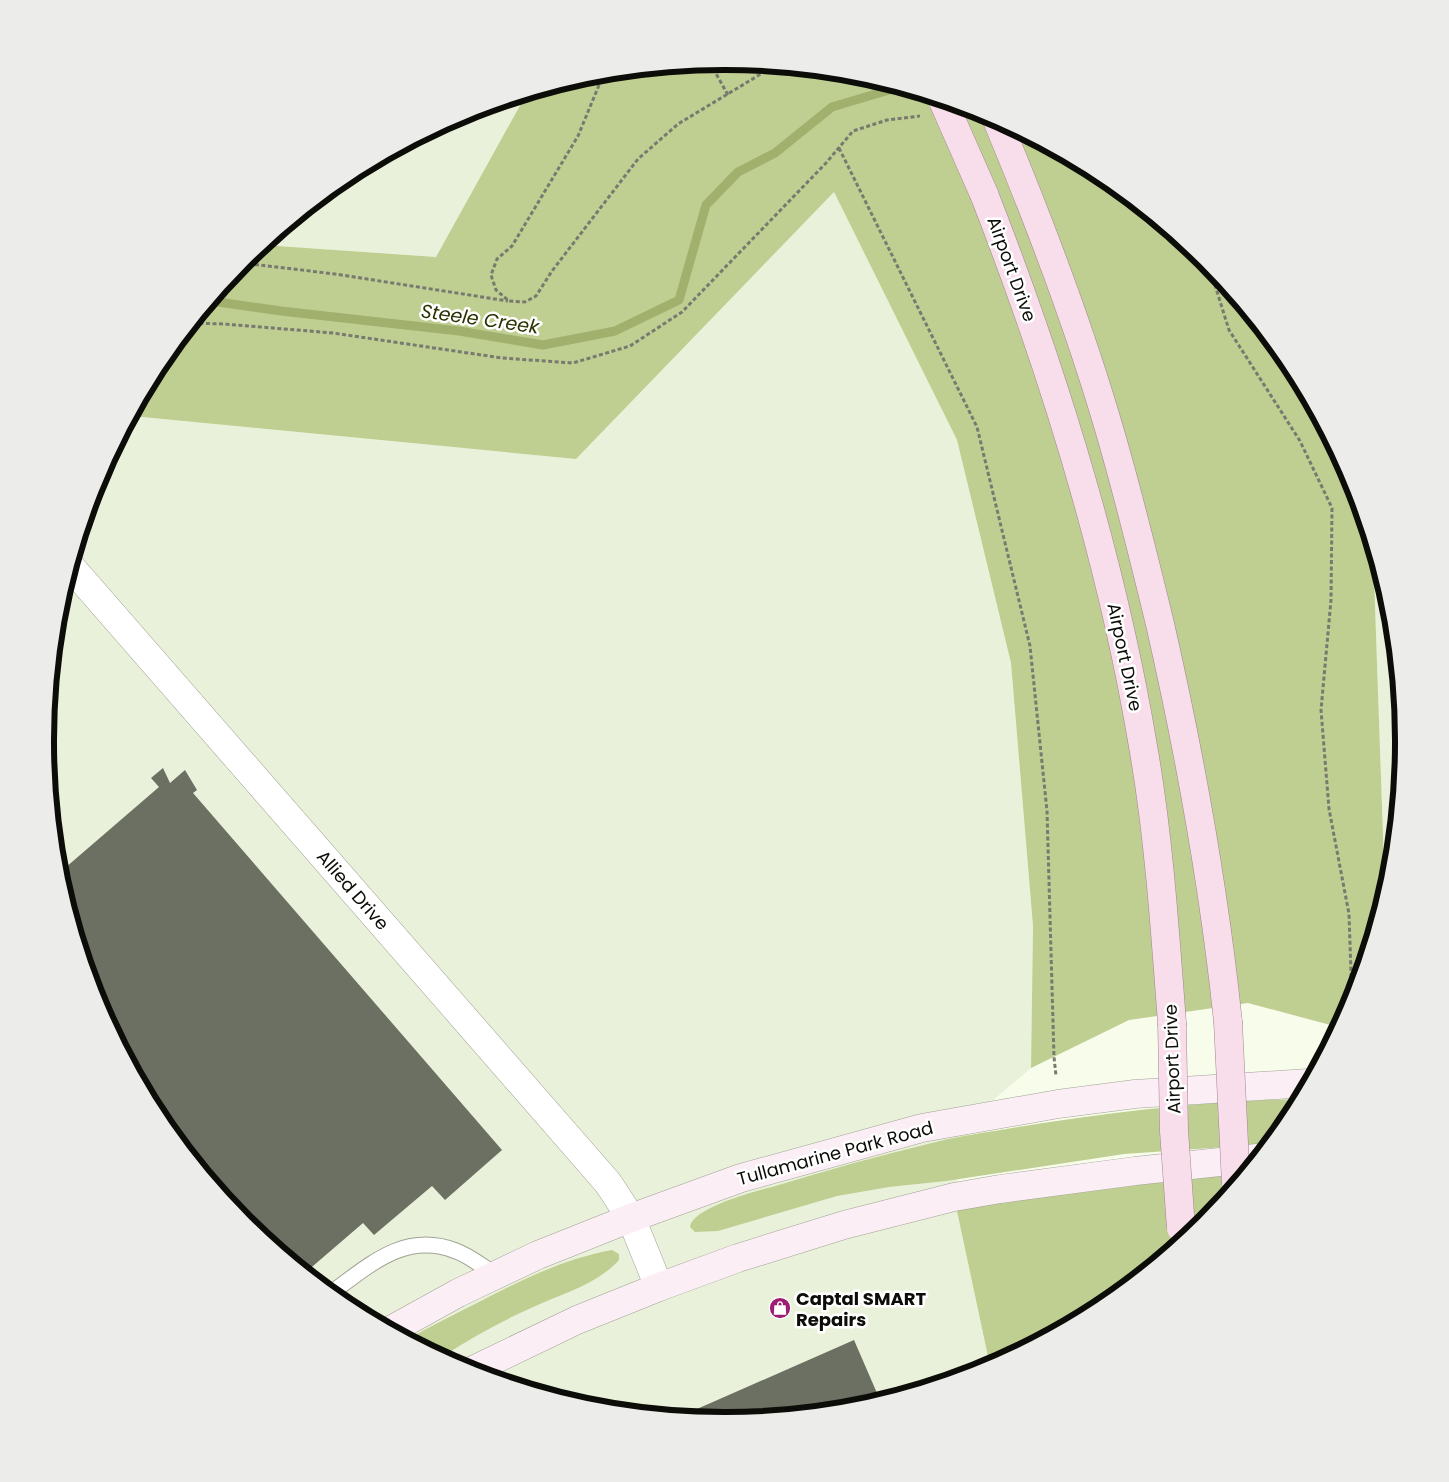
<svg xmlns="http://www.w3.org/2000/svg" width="1449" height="1482" viewBox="0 0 1449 1482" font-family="Poppins,sans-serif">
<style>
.built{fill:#eaf1da}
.green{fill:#bfce91}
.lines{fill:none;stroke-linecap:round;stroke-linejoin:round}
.stream{stroke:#a1b16d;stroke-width:9}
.building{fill:#6c7062}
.lane-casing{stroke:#9fa394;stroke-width:17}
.street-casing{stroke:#9fa394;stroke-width:29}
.secondary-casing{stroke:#9fa394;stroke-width:29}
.primary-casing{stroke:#a28592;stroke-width:29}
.path{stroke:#787a70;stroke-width:3;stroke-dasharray:4 2.5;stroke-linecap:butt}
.lane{stroke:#fff;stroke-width:15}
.street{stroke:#fff;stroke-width:28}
.secondary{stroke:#fbeef5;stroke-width:28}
.primary{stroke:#f8ddeb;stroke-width:28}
.primary-bridge-casing{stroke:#a28592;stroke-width:29;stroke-linecap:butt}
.primary-bridge{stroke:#f8ddeb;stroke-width:28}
.labels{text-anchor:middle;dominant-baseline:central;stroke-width:5;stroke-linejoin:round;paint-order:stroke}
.street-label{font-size:18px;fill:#0c0d08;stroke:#fff}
.poi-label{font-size:18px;font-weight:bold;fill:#0c0d08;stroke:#fff;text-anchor:start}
.water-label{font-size:19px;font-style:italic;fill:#293200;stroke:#fff}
.rim{fill:none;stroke:#0c0d08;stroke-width:6}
</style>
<rect width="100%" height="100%" fill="#f7fceb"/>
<!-- built -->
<path class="built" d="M523,95l1,2 -88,160 -173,-12 84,-69 118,-63z
M834,192l123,248 54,223 22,263 -2,142 -59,50 -18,79 36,169 -133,41 -133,13 -132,-13 -128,-38 -117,-63 -103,-85 -85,-103 -62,-117 -39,-128 -13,-132 13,-133 39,-127 35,-65 444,43z
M1373,548l18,61 13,132 -13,133 -6,19z"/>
<!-- green -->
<path class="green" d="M725,62l132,13 128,38 117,63 103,85 85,103 62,117 21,67 12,345 -33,108 -14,26 -90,-24 -119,17 -98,48 2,-142 -22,-263 -54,-223 -123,-248 -258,267 -444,-43 28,-53 84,-103 19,-15 173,12 88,-159 -1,-3 69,-20z
M1300,1099l-11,20 -20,25 -145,10 -178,27 -57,6 -52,9 -119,35 -23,1 -5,-5c2,-19 66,-36 82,-40 55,-17 109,-32 164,-45 27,-7 55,-10 82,-15 94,-15 187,-26 282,-28z
M1257,1158l-52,64 -103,84 -112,60 -36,-169z
M612,1250l7,4v6c-22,25 -59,34 -88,48 -31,14 -61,30 -89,49l-34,-18c21,-12 43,-23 65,-34 45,-23 89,-46 139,-55z"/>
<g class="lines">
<!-- stream -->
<path class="stream" d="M211,301l70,10 178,20 84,14 72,-14 64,-31 27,-95 32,-33 37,-19 57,-46 67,-20"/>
</g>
<!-- building -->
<path class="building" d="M163,768l7,15 15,-13 12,20 -4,3 309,357 -57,50 -13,-14 -58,49 -11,-12 -57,49 -9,-9 -1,1 -52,-43 -85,-103 -62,-117 -39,-127 101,-87 -8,-9z
M854,1340l26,60 -23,7 -133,13 -43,-4z"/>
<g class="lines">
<!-- lane casing -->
<g class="lane-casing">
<path id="lane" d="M331,1293c39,-28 74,-62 125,-42 14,5 27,16 40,24"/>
</g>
<!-- street casing -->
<g class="street-casing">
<path id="street" d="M71,567l537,616 23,35 28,69"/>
</g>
<!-- secondary casing -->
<g class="secondary-casing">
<path id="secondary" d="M391,1330l67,-37 80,-38 93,-37 110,-40 181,-50 136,-24 77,-10 173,-11
M471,1371l106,-51 82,-33 79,-29 106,-33 110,-28 46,-8 135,-18 122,-13"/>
</g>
<!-- primary casing -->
<g class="primary-casing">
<path id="primary" d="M997,120c40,96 78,195 108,295 21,69 38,139 55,209 30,131 54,264 68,398
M984,194c70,179 127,362 159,552 16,91 22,185 29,277"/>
</g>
<!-- path -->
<path class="path" d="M710,63l18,32
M604,73l-26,63 -66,110 -15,13 -6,16 5,15 13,11 16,1 11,-6 16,-25 86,-112 40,-35 96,-58
M839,148l138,279 53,219 17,165 7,246 2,19
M242,263l93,11 173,27
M1209,266l20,64 71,111 32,67 -1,92 -10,110 8,99 20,105 3,88
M193,323l31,1 109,9 169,25 71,5 57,-17 52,-34 144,-149 27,-32 34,-11 33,-4"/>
<!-- lane -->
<use href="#lane" class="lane"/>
<!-- street -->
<use href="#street" class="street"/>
<!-- secondary -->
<use href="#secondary" class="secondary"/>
<!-- primary -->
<use href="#primary" class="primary"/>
<!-- primary-bridge casing -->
<g class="primary-bridge-casing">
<path id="primary-bridge" d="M943,101l41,93
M1228,1022l8,162
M1172,1023l2,108 7,97"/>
</g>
<!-- primary-bridge -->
<use href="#primary-bridge" class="primary-bridge"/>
</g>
<!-- icons -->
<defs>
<g id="shop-disc" transform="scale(1.125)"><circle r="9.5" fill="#9c1d71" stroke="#fff"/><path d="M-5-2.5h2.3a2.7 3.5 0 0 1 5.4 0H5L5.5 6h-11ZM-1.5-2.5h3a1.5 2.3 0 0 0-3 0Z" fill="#fff"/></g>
</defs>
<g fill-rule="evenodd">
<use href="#shop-disc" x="780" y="1308"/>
</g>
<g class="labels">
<!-- street labels -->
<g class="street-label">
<text transform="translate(1012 269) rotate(70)">Airport Drive</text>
<text transform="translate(1125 657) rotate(78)">Airport Drive</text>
<text transform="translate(353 890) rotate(49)">Allied Drive</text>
<text transform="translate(1172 1059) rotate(-92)">Airport Drive</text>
<text transform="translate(835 1153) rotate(-15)">Tullamarine Park Road</text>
</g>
<!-- poi labels -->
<g class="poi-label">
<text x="796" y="1298">Captal SMART<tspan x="796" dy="21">Repairs</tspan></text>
</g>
<!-- water labels -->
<g class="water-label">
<text transform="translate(480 319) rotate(8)">Steele Creek</text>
</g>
</g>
<!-- crop -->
<path d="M0 0H1449V1482H0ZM724 70H725A670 670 0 0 1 1395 740V742A670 670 0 0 1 725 1412H724A670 670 0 0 1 54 742V740A670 670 0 0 1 724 70Z" fill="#ececeb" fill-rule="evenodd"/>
<path class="rim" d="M724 70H725A670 670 0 0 1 1395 740V742A670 670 0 0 1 725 1412H724A670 670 0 0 1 54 742V740A670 670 0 0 1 724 70Z"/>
</svg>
